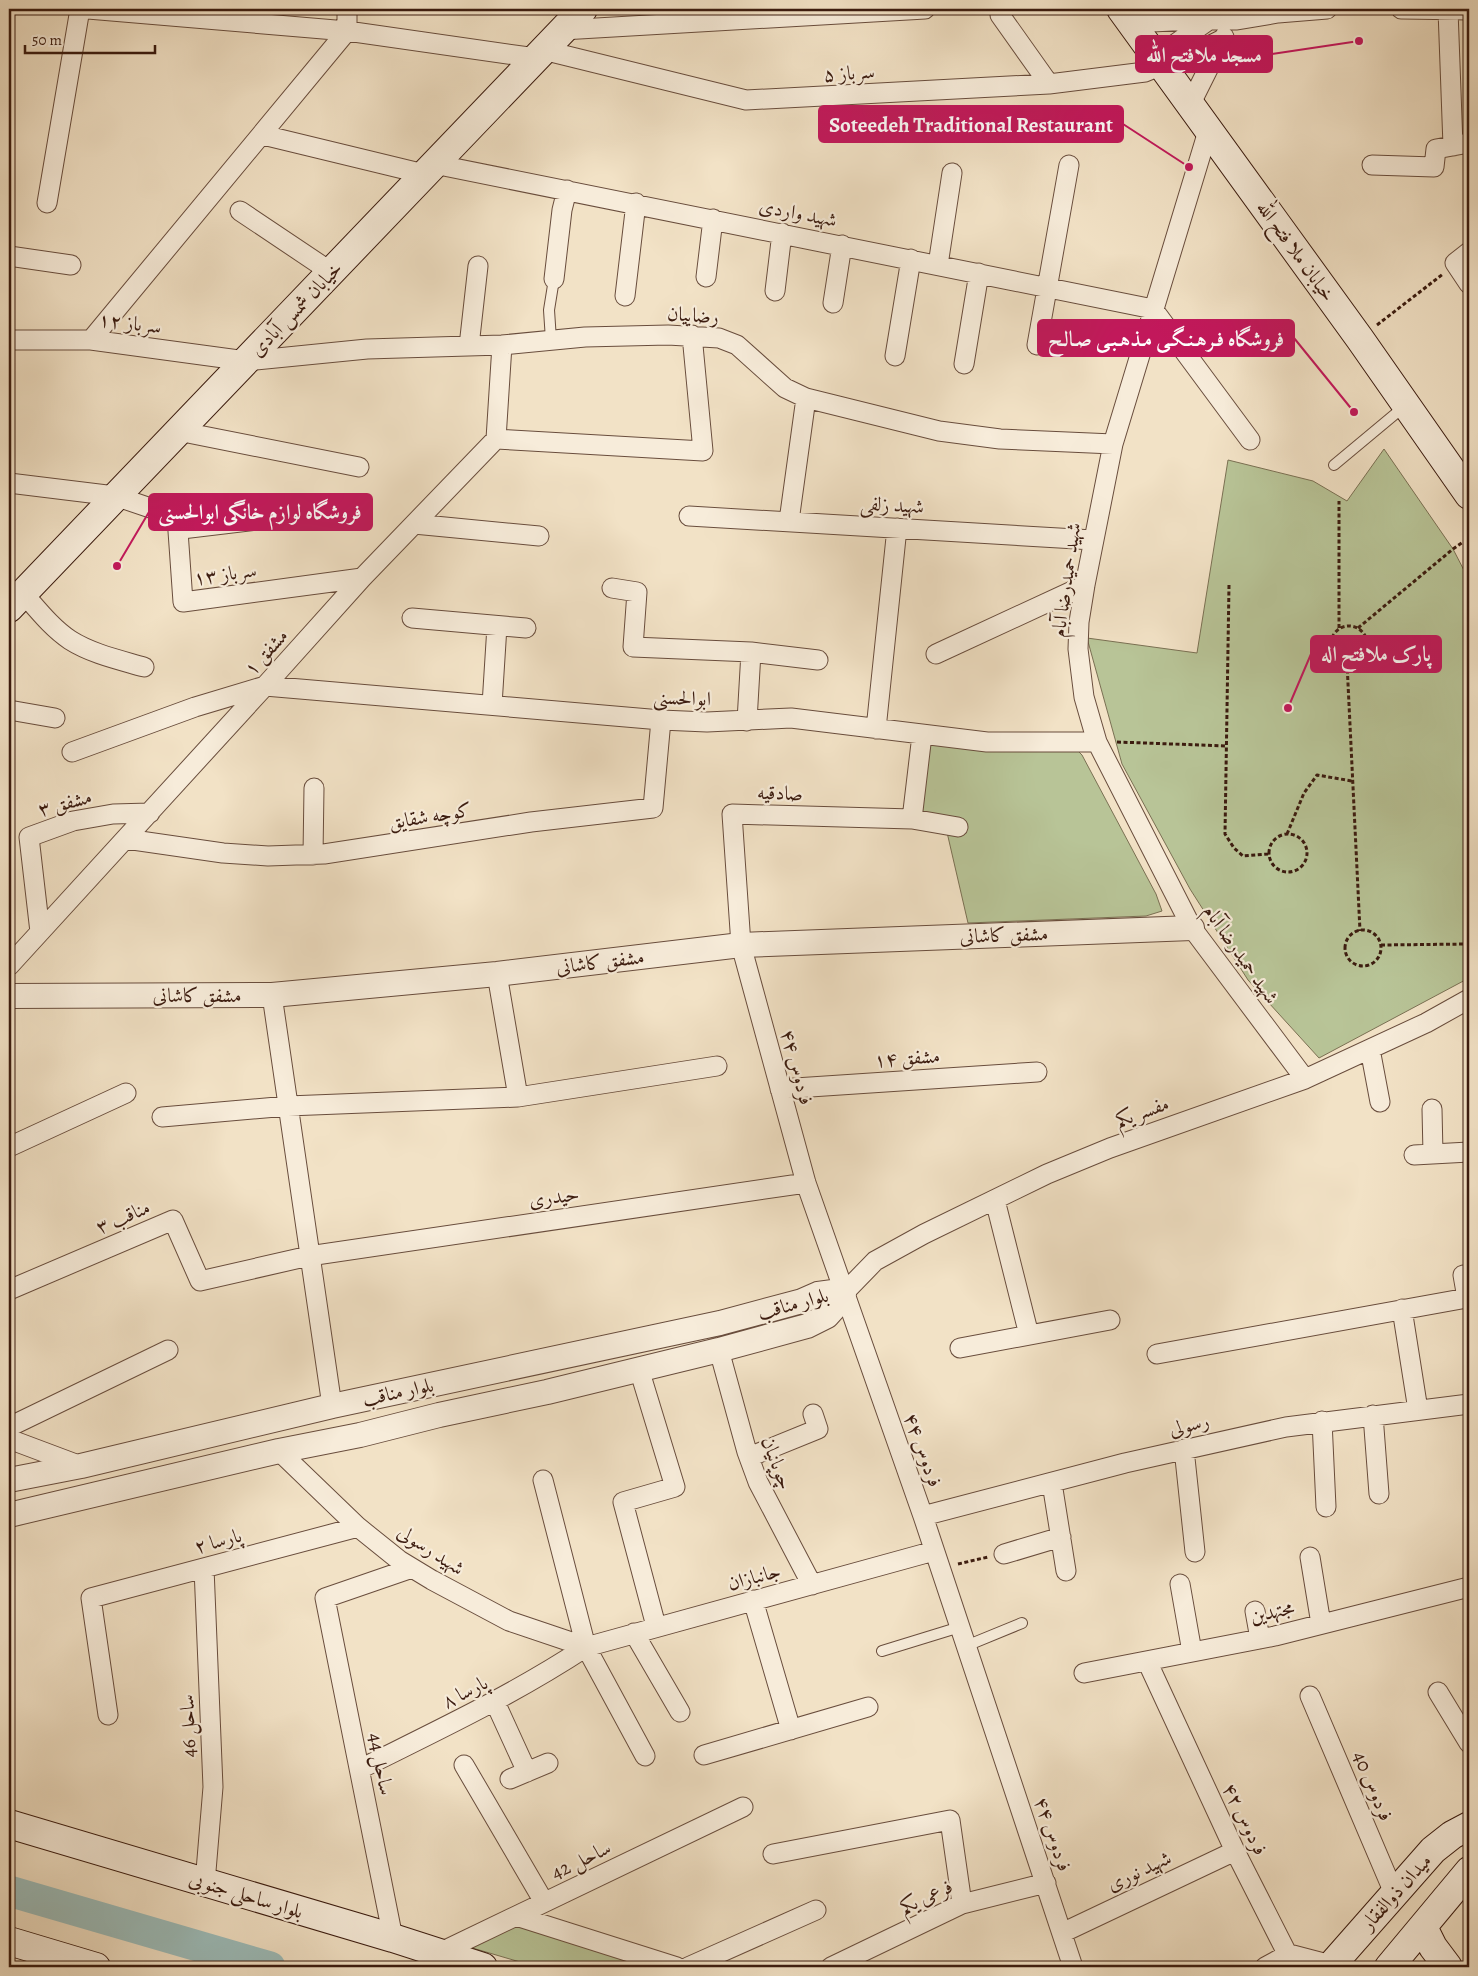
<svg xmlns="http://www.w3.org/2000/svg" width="1478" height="1976" viewBox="0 0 1478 1976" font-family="Alegreya,Amiri,serif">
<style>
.green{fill:#b8c497;stroke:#7a7053}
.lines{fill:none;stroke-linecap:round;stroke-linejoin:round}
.river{stroke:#9cbdbb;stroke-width:31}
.service-casing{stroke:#694d3d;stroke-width:12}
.minor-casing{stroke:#694d3d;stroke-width:21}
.tertiary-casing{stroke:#694d3d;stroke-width:26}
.secondary-casing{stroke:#3b1b0f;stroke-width:30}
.path{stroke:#3b1b0f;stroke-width:3;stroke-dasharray:4 2.5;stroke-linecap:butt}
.service{stroke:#f7ecda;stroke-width:10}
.minor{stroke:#f7ecda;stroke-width:19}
.tertiary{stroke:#f7ecda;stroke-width:24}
.secondary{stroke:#f7ecda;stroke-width:28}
.labels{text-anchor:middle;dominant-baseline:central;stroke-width:4.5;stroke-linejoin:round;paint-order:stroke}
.street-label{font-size:20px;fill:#3b1b0f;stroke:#f7ecda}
.leader{fill:none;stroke:#c2185b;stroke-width:2}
.callout-dot{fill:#c2185b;stroke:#f7ecda;stroke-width:2}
.callout{fill:#c2185b;stroke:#c2185b;stroke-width:2}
.callout-label{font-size:21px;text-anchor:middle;font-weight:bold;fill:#fff}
</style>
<rect width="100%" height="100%" fill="#f2e2c6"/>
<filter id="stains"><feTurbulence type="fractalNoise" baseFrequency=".004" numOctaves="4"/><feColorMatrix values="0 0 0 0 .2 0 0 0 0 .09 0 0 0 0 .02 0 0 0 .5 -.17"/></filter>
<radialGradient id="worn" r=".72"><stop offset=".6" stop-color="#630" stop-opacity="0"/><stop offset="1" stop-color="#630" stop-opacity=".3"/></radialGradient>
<!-- green -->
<path class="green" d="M1384,449l69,100 16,31v398l-150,80 -71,-78 -58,-91 -68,-125 -35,-126 110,15 31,-193 85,21 34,20z
M925,738l148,8 9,9 74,139 6,17 -16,5 -178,7 -22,-95 -30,-11z
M513,1924l147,43h-123l-68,-20z"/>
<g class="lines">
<!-- river -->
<path class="river" d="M9,1891l261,76"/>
<!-- service casing -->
<g class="service-casing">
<path id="service" d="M551,340l-2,-30 5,-31
M1334,465l72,-60
M178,534l150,-18
M966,1646l56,-23
M882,1651l78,-24"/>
</g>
<!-- minor casing -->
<g class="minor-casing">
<path id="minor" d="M88,9l259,22 189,27
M1401,9l68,1
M1448,10l5,136
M1000,15l49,69
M1132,23l60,-3h45l41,-7 49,-4
M562,30l363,-21
M543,50l203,50 303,-16 96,-12 17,-7 15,-3 44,-22
M1162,65l6,-16 41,-29
M1190,105l34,-68
M1208,131l-95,313 -28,141 -6,37 -1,27 6,48 13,45 95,186 113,151
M263,135l161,39
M434,164l719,145 97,131
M1372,165l62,2 2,-18 33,-6
M47,203l33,-194
M240,211l91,61
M1469,252l-14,11 14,21
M9,256l62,9
M938,265l14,-92
M706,277l7,-58
M554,279l8,-69 5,-20
M775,291l7,-58
M625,296l11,-93
M833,303l9,-58
M9,340h82l155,21 121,-12 135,-4 83,-8 83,-2 51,3 18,7 48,43 21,10 133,33 61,8 113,5
M91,340l256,-309v-22
M1037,345l32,-180
M469,346l9,-80
M895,356l16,-97
M964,364l15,-91
M178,431l181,36
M496,439l207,12 -11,-116
M9,483l106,13 62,21 6,85 179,-24
M689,516l404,24
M789,521l17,-123
M414,524l125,12
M612,588l25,4 -4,55 118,5
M23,593c15,17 29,35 47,47 22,14 50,20 74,27
M412,618l114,10
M936,654l149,-69
M492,705l5,-79
M9,710l46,8
M747,721l4,-69 67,8
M876,729l21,-201
M72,752l123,-45 70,-21 396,34 46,2 84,-4 196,24h110
M912,819l10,-84
M958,827l-46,-8 -180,-5 9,131 65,238 117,333 150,451
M126,839l97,14 45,3 56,-2 207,-32 122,-14 8,-88
M313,855l1,-67
M40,932l-11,-95 44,-16 40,-7 37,-1
M9,966l256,-280 97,-108 134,-139 6,-94
M497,974l21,123
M272,995l60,411
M1370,1049l10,53
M780,1089l257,-17
M1432,1109l1,45
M162,1117l126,-11 230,-9 199,-31
M9,1147l117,-54
M1414,1155l55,-3
M995,1200l34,135
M9,1290l164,-70 27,61 109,-25 497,-73
M844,1293l31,-32 49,-27 123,-60 63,-26 195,-69 121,-56 43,-24
M1402,1309l16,101
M960,1348l150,-28
M719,1350l28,102 11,30 54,103
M1157,1354l310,-56 -4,-23
M639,1369l36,118 -52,15 33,124
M1373,1415l6,79
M1322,1421l4,86
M9,1427l159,-77
M9,1439l72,27
M1184,1449l11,103
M279,1451l79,76 41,33 33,20 77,41 77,26
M749,1457l69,-28 -5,-15
M543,1480l43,167 59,109
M1052,1483l14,88
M923,1516l202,-53 161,-36 183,-23
M1004,1554l57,-17
M1310,1557l11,67
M204,1568l9,219 -8,96
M1180,1584l12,68
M753,1600l38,130
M1255,1611l5,28
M634,1633l46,79
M1147,1661l88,190 59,116
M1084,1673l191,-37 194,-49
M1438,1692l31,51
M1310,1696l84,197
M495,1702l32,70
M108,1715l-17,-117 267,-71
M704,1755l164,-48
M464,1765l80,137
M360,1769c78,-39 153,-74 226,-122l348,-96
M510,1779l38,-16
M773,1854l177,-34 12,84
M516,1916l161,51
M1062,1933l173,-82
M393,1938l-68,-340 87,-30
M439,1953l304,-146
M1289,1954l42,11
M688,1967l128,-57
M831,1967l131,-63 84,-21
M1265,1967l24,-13"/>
</g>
<!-- tertiary casing -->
<g class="tertiary-casing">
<path id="tertiary" d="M9,996l263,-1 225,-21 244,-29 451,-17
M9,1480l72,-14 251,-60 388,-83 82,-22 16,-7 15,-2 11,1 -8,13 -9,10 -20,10 -88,24 -172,42 -108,23 -79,20 -81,16 -270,64"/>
</g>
<!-- secondary casing -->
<g class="secondary-casing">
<path id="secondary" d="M1121,9l239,330 109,156
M9,608l574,-599
M9,1824l384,114 90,29
M1423,1927l10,20 15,20
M9,1941l87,26
M1330,1967l103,-117 19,-15 17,-9
M1389,1967l80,-96"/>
</g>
<!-- path -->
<path class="path" d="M1377,325l66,-51
M1229,585l-4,249 9,14 9,8 25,-2
M1331 644a18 18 0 1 1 36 0a18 18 0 1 1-36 0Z
M1339,628v-127
M1358,628l95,-79 16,-11
M1347,663l13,268
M1117,742l110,4
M1287,834l17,-41 13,-18 35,6
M1269 853a19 19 0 1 1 38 0a19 19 0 1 1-38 0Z
M1345 948a18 18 0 1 1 36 0a18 18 0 1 1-36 0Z
M1381,945l88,-1
M958,1564l30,-7"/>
<!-- service -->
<use href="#service" class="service"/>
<!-- minor -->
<use href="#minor" class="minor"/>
<!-- tertiary -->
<use href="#tertiary" class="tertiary"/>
<!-- secondary -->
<use href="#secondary" class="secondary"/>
</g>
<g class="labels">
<!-- street labels -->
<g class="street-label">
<text transform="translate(849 73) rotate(-4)">سرباز ۵</text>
<text transform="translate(798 213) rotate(11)">شهید واردی</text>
<text transform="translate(1296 251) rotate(54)">خیابان ملا فتح الله</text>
<text transform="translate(296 309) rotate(-46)">خیابان شمس آبادی</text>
<text transform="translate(693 315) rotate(4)">رضاییان</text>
<text transform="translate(130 323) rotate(7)">سرباز ۱۲</text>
<text transform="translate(892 505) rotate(3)">شهید زلفی</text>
<text transform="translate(225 574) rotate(-8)">سرباز ۱۳</text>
<text transform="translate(1066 580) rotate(-82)">شهید حمیدرضا آبام</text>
<text transform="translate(266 652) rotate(-48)">مشفق ۱</text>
<text transform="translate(682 698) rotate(2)">ابوالحسنی</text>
<text transform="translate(780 793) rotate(2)">صادقیه</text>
<text transform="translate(65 803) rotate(-15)">مشفق ۳</text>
<text transform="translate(430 816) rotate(-9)">کوچه شقایق</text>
<text transform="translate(1004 935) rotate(-2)">مشفق کاشانی</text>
<text transform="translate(1241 954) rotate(55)">شهید حمیدرضا آبام</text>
<text transform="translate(600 962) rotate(-7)">مشفق کاشانی</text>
<text x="197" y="995">مشفق کاشانی</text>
<text transform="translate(907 1058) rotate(-4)">مشفق ۱۴</text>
<text transform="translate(797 1067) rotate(75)">فردوس ۴۴</text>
<text transform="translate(1142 1112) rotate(-20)">مفسر یکم</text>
<text transform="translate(554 1197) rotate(-8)">حیدری</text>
<text transform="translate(123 1217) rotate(-23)">مناقب ۳</text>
<text transform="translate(793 1304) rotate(-15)">بلوار مناقب</text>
<text transform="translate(398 1392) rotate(-12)">بلوار مناقب</text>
<text transform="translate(1189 1425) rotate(-13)">رسولی</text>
<text transform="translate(923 1450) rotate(70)">فردوس ۴۴</text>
<text transform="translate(777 1463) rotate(69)">چوپانیان</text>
<text transform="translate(218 1541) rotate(-15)">پارسا ۲</text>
<text transform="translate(431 1550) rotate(33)">شهید رسولی</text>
<text transform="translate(754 1577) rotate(-15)">جانبازان</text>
<text transform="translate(1272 1612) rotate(-13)">مجتهدین</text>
<text transform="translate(465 1692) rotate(-27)">پارسا ۸</text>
<text transform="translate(188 1726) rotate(-92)">ساحل 46</text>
<text transform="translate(381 1764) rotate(79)">ساحل 44</text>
<text transform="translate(1373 1786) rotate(67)">فردوس 40</text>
<text transform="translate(1245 1819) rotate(64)">فردوس ۴۲</text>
<text transform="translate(1053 1834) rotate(71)">فردوس ۴۴</text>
<text transform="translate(581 1860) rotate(-26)">ساحل 42</text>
<text transform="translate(1139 1871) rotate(-25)">شهید نوری</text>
<text transform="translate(1396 1892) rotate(-48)">میدان ذوالفقار</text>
<text transform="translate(246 1895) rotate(17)">بلوار ساحلی جنوبی</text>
<text transform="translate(926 1897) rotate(-25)">فرعی یکم</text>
</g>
</g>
<!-- callouts -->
<path class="leader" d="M1359 41L1272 54M1189 167L1123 124M1354 412L1294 338M117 566L149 512M1288 708L1311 654"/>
<g class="callout-dot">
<circle cx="1359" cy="41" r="5"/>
<circle cx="1189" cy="167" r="5"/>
<circle cx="1354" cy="412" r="5"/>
<circle cx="117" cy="566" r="5"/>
<circle cx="1288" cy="708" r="5"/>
</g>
<g class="callout">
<rect x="1136" y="36" width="136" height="36" rx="5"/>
<rect x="819" y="106" width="304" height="36" rx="5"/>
<rect x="1038" y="320" width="256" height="36" rx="5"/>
<rect x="149" y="494" width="223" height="36" rx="5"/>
<rect x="1311" y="636" width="130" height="36" rx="5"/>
</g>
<g class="callout-label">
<text x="1204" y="62">مسجد ملافتح الله</text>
<text x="971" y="132">Soteedeh Traditional Restaurant</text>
<text x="1166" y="346">فروشگاه فـرهـنـگـی مـذهـبـی صـالـح</text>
<text x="260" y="519">فروشگاه لوازم خانگی ابوالحسنی</text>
<text x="1376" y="661">پارک ملافتح اله</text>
</g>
<!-- margin -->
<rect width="1478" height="1976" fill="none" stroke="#f2e2c6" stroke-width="30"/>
<rect x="10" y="10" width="1458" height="1956" fill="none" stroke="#3b1b0f" stroke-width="2.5"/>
<rect x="15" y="15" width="1448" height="1946" fill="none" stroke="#3b1b0f"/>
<!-- scale -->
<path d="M25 45v8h130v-8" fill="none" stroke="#3b1b0f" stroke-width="2.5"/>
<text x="32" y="45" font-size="15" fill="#3b1b0f" stroke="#f7ecda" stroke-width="4" paint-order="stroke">50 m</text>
<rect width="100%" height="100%" filter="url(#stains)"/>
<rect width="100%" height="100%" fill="url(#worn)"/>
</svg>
